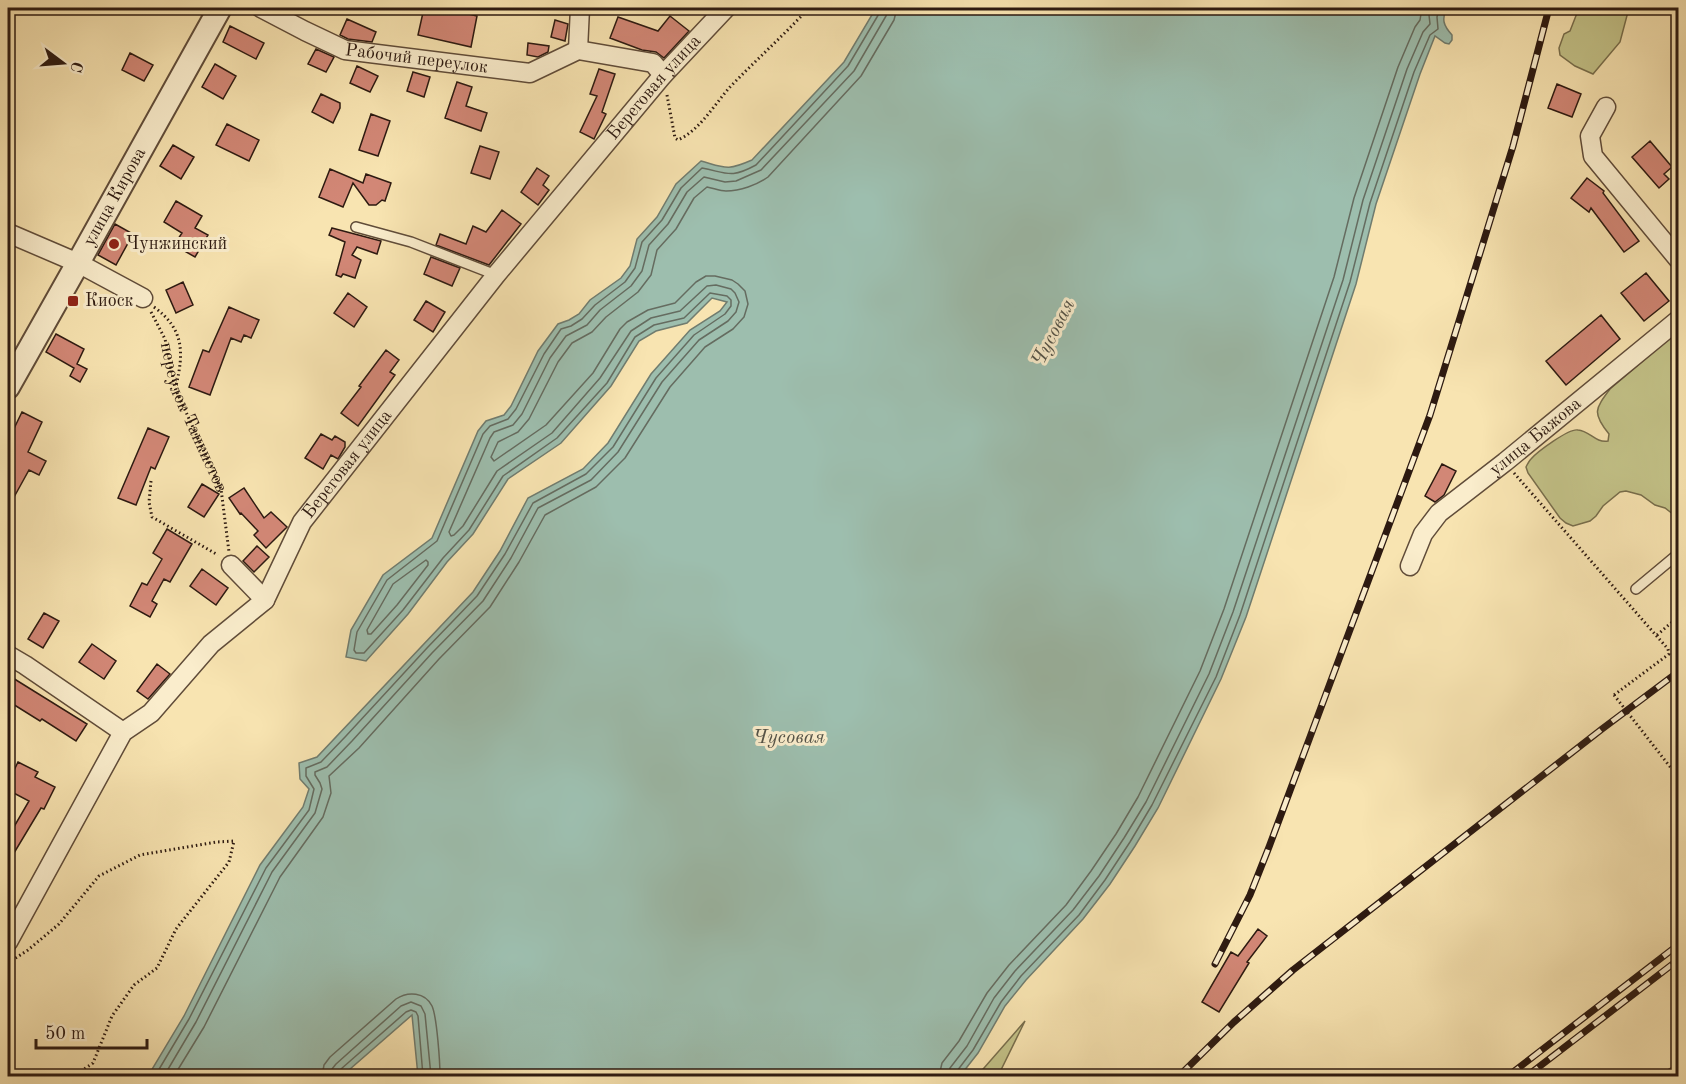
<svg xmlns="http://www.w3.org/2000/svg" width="1686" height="1084" viewBox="0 0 1686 1084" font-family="'Old Standard TT',serif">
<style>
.green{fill:#c3c288;stroke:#786e4c;stroke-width:1.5}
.water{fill:#9dbeae;stroke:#707c6f;stroke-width:1.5}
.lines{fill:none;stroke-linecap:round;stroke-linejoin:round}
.shore{stroke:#656c60;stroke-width:1.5}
.building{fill:#d28776;stroke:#2d1a11;stroke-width:1.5}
.service-casing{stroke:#604c39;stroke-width:12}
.minor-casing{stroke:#604c39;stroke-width:21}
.tertiary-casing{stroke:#604c39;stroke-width:26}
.path{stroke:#2d1a11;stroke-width:3;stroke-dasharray:1.5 3;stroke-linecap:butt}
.service{stroke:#faedcc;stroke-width:9}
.minor{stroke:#faedcc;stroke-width:18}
.tertiary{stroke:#faedcc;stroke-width:22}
.rail-casing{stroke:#2d1a11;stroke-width:7}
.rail{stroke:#faedcc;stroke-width:4.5;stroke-dasharray:14;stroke-linecap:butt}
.path-bridge{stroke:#2d1a11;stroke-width:3;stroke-dasharray:1.5 3;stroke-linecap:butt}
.poi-dot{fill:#8f2418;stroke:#faedcc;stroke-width:2}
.labels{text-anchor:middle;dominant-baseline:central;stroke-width:6;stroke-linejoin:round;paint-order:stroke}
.street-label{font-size:18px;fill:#2d1a11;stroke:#faedcc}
.poi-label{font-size:18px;fill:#2d1a11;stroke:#faedcc;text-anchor:start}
.water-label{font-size:20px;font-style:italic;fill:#545348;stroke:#faedcc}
</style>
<rect width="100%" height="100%" fill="#f8e4b1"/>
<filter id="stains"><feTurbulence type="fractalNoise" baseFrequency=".00333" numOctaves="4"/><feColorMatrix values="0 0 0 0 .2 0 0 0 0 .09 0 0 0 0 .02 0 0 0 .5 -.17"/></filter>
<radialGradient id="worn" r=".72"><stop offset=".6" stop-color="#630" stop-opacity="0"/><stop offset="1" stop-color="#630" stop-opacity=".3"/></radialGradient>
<!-- green -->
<path class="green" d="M1579,8h50l-9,34 -27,32 -18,-8 -15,-11 -1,-7 5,-14 6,-3z
M1678,331v187l-13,-10 -10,-3 -14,-10 -15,-4 -6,1 -17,14 -7,10 -6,5 -17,5 -7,-3 -6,-5 -32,-45 -2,-6c1,-2 3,-6 5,-8 6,-7 38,-31 47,-29 12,1 17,13 30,11l1,-7c-17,-21 -14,-25 1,-45z
M1025,1021l-27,55h-21z"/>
<!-- water -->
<path class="water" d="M876,8h570c-4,12 -3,17 6,27v5l-3,4 -4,-1 -10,-7 -15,38 -44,130 -20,80 -110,333 -25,62 -63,129 -23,38 -25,38 -27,35 -57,61 -21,26 -27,47 -18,23h-542l-6,-61 -70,61h-194l36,-60 76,-151 43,-58 6,-18 -9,-10 -1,-16 18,-6 156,-165 27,-41 28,-53 55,-29 25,-26 43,-69 39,-44 30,-19 7,-9 -15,-4 -25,25 -31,8 -17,10 -28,45 -50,57 -53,36 -35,55 -26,28 -39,52 -42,47 -20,-4 5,-27 32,-55 49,-37 46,-107 8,-10 18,-6 7,-9 27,-55 20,-27 11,-4 10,-6 11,-14 31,-22 9,-12 7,-27 20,-22 19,-33 25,-23c25,7 26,10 51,-1l92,-98z"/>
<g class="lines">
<!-- shore -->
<path class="shore" d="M426,560l2,2v3l-31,40 -26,29h-3l-1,-4 26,-46z
M155,1076l34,-57 77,-151 43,-58 5,-21 -8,-13v-8l15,-6 25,-26 81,-88 50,-52 28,-42 28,-51 53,-29 27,-27 43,-69 38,-43 31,-21 6,-8v-6l-4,-4 -17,-3 -26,25 -30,7 -19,12 -28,46 -50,55 -54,38 -34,54 -26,28 -40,52 -39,43h-8l-2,-3 3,-18 30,-52 50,-39 46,-107 7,-8 18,-7 8,-10 28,-55 17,-25 10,-3 11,-7 13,-14 30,-23 10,-14 7,-26 20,-22 19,-32 21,-20c26,5 28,11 54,-3l92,-99 32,-54v-4
M164,1076l32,-54 76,-150 43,-59 7,-24 -2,-6 -5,-8v-3l12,-5 25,-26 80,-88 51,-52 28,-43 27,-50 53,-28 27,-28 44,-70 37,-42 29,-19 8,-9 3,-10 -4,-9 -4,-4 -15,-4 -9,1 -27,25 -29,7 -20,13 -31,47 -48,55 -55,38 -34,55 -9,9 -3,1 -2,-4 41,-94 4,-6 19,-7 9,-11 28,-56 16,-22 21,-11 13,-15 31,-24 11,-15 7,-26 19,-21 19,-32 17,-15 21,5 11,-1 25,-11 93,-99 32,-55 2,-8
M174,1076l30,-49 76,-150 43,-60 8,-24 -2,-17 30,-28 80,-89 51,-52 29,-45 26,-47 51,-28 29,-29 45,-71 35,-40 28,-18 11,-12 4,-13 -3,-13 -7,-7 -6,-4 -17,-4h-9l-10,6 -21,21 -27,7 -21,12 -7,7 -27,44 -47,52 -52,36 -3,-4 7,-15 20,-10 11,-13 29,-57 14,-19 20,-11 14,-15 32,-25 13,-17 6,-25 19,-21 18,-31 13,-11c6,1 13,4 19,4 14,0 31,-6 42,-14l93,-101 33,-56 3,-12
M322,1076l2,-11 6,-8 66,-58c12,-8 29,-7 36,7 5,11 8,57 8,70
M331,1076l1,-7 4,-5 65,-58 10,-4 10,4 4,8 6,62
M338,1076l3,-7 65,-57 5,-2 5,2 2,4 5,60
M939,1076l3,-13 17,-22 28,-48 22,-28 57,-60 25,-34 25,-37 22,-37 62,-126 24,-62 110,-332 20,-79 44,-131 17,-40 5,-7 2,-12
M948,1076l2,-8 17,-22 27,-48 21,-27 58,-61 26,-34 25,-38 22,-36 63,-128 24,-62 110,-332 20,-80 44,-131 16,-37 7,-8 -1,-9 3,-7
M956,1076l1,-5 16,-21 28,-48 20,-26 58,-61 26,-35 25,-38 22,-37 64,-128 24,-62 110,-333 20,-79 44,-131 16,-37 8,-6 -1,-12 2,-9"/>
</g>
<!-- building -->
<path class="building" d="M424,8h19l34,8 -6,31 -53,-12z
M670,16l19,15 -25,27 -8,-6 -14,-2 -32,-12 8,-21 40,14z
M347,19l29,13 -4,10 -24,-3 -8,-4z
M555,20l13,4 -3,17 -14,-4z
M230,26l34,17 -8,16 -33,-17z
M528,43l21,3 -1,6 -10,5 -11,-2z
M316,49l18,8 -8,15 -18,-8z
M130,53l23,12 -9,16 -22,-11z
M215,64l21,12 -13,23 -21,-12z
M357,66l21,10 -8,16 -20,-9z
M599,69l16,5 -13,38 4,2 -12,25 -14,-7 17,-36 -7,-2z
M413,72l17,5 -6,20 -17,-6z
M457,82l15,5 -6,19 21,7 -6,18 -36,-13z
M1557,84l24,10 -9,23 -24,-9z
M321,94l19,9v5l-7,15 -21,-11z
M371,114l19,7 -12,35 -19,-6z
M227,124l32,16 -10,21 -33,-16z
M1650,141l22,26 -8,7 5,5 -10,9 -27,-31z
M173,145l21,12 -13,22 -21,-13z
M480,146l19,6 -9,27 -19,-6z
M537,168l12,8 -6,9 6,5 -11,15 -17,-13z
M330,169l33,14 3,-9 25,9 -6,18 -3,-1 -6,5h-7l-16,-22 -10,24 -24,-10z
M1587,178l17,13 -1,2 36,48 -15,11 -33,-44 -2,4 -18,-14z
M176,201l26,15 -7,12 13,7 -13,22 -21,-12 8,-12 -18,-11z
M502,210l19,14 -32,41 -53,-20 4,-11 26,10 7,-18 13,6z
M115,224l18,10 -17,31 -18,-10z
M332,228l49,13 -4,13 -20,-7 -5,8 9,5 -6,18 -12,-4 -2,3 -5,-2 9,-33 -16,-7z
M431,257l29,11 -8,18 -28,-12z
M1646,273l23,28 -25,20 -23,-28z
M183,282l10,23 -17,8 -10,-23z
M348,293l19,14 -13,20 -20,-14z
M426,301l19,11 -12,20 -19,-12z
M229,307l30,13 -8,18 -7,-3 -3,7 -10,-4 -21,57 -21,-8 14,-37 6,2z
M1601,315l19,24 -54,46 -20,-24z
M56,334l28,15 -7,15 10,5 -7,13 -10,-6 4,-8 -28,-16z
M386,350l13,10 -9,12 5,3 -37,51 -17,-13 20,-26 -2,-1z
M22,412l20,10 -14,30 18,9 -7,14 -10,-5 -21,38v-67z
M148,428l21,9 -14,32 -4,-2 -15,38 -18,-7z
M321,434l11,6 3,-4 10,6v5l-7,12 -7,-4 -8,14 -18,-11z
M1442,464l14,7 -12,24 -9,7 -10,-6z
M202,484l17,10 -15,23 -16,-10z
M244,488l20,30 7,-6 16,15 -21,21 -12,-13 4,-4 -17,-18 -1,1 -11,-16z
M167,529l25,15 -22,38 -6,-3 -12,22 5,3 -7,13 -20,-11 12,-23 5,2 15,-26 -9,-6z
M257,546l12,11 -15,15 -11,-11z
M202,569l26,19 -12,17 -26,-19z
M44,613l15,8 -16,27 -15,-9z
M92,644l24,17 -12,18 -25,-17z
M157,664l13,10 -22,25 -11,-8z
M8,675l79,49 -11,17 -34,-22 -2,2 -32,-20z
M18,762l20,10 -3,5 20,10 -11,22 -3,-1 -33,55v-26l21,-36 -21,-11v-7z
M1258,929l9,7 -20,26 2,1 -30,49 -17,-10 29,-50 7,4z"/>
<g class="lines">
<!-- service casing -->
<g class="service-casing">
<path id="service" d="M356,227l55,15 85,33
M1636,589l42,-35
M1668,1076l10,-6"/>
</g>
<!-- minor casing -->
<g class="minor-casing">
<g id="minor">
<path id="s2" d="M261,8l44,23 40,19 185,23 48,-23 75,13 10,12"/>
<path d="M578,50l2,-42"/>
<path d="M1606,107l-16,29 3,20 85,103"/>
<path d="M8,233l70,30 65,35"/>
<path d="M231,565l34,35"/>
<path id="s3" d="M1410,566l13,-32 16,-21 66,-51 173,-142"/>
<path d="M8,655l17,10 98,67"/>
<path id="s4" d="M8,942l115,-210 28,-19 60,-69 54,-44 37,-78 194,-247 167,-200 63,-67"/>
</g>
</g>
<!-- tertiary casing -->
<g class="tertiary-casing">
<g id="tertiary">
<path id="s5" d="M8,387l70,-124 142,-255"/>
</g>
</g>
<!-- path -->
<g class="path">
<path d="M667,95l8,43 3,2c22,-10 36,-35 52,-53 26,-27 54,-52 79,-79"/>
<path d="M154,307c30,22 30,45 22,79"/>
<path id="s1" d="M151,312l14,27 10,49 46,101 8,63"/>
<path d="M1514,473l154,176 1,5 -55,41"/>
<path d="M151,481l-2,21 3,15 66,38"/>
<path d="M1657,635l21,-18"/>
<path d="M8,963l20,-13 31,-26 40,-48 41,-21 76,-13 18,-1 -5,21 -53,67 -19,39 -23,17 -22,31 -19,47 -19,13"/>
<path d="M8,1069l12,7"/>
</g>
<!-- service -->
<use href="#service" class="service"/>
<!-- minor -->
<use href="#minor" class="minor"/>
<!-- tertiary -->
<use href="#tertiary" class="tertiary"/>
<!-- rail casing -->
<g class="rail-casing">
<path id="rail" d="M1215,964l35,-69 19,-48 161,-432 83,-269 36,-138
M1179,1076l55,-54 59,-52 309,-241 76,-57
M1508,1076l170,-131
M1527,1076l151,-116"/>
</g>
<!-- rail -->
<use href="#rail" class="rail"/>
<!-- path-bridge -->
<path class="path-bridge" d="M1614,695l64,82"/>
</g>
<!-- markers -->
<g class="poi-dot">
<circle cx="114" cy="244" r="6"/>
<rect x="67" y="295" width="12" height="12" rx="3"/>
</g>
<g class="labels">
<!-- street labels -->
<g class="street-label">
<text stroke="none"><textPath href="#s2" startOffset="166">Рабочий переулок</textPath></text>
<text stroke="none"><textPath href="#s4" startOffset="1080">Береговая улица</textPath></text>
<text stroke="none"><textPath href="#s5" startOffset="218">улица Кирова</textPath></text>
<text stroke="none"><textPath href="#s1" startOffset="114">переулок Танкистов</textPath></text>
<text stroke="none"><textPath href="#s3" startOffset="184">улица Бажова</textPath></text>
<text stroke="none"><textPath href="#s4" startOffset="594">Береговая улица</textPath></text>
</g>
<!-- poi labels -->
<g class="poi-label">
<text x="126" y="244">Чунжинский</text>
<text x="85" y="301">Киоск</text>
</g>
<!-- water labels -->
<g class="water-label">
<text transform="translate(1054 333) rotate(-63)">Чусовая</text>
<text x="789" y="738">Чусовая</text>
</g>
</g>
<!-- margin -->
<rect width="1686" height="1084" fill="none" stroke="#f8e4b1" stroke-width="30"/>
<rect x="9" y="9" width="1668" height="1066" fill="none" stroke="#2d1a11" stroke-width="3"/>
<rect x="15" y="15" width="1656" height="1054" fill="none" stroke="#2d1a11" stroke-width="1.5"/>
<!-- north arrow -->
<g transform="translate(63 63) rotate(106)" stroke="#faedcc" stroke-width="4.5" paint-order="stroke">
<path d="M0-4.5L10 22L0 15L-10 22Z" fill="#2d1a11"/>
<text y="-9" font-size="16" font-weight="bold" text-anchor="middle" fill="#2d1a11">С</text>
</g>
<!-- scale -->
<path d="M36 1039v9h111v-9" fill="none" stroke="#2d1a11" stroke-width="3"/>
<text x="45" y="1039" font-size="18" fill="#2d1a11" stroke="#faedcc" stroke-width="4.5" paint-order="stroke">50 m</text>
<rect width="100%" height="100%" filter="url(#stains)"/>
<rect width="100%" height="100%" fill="url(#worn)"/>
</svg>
